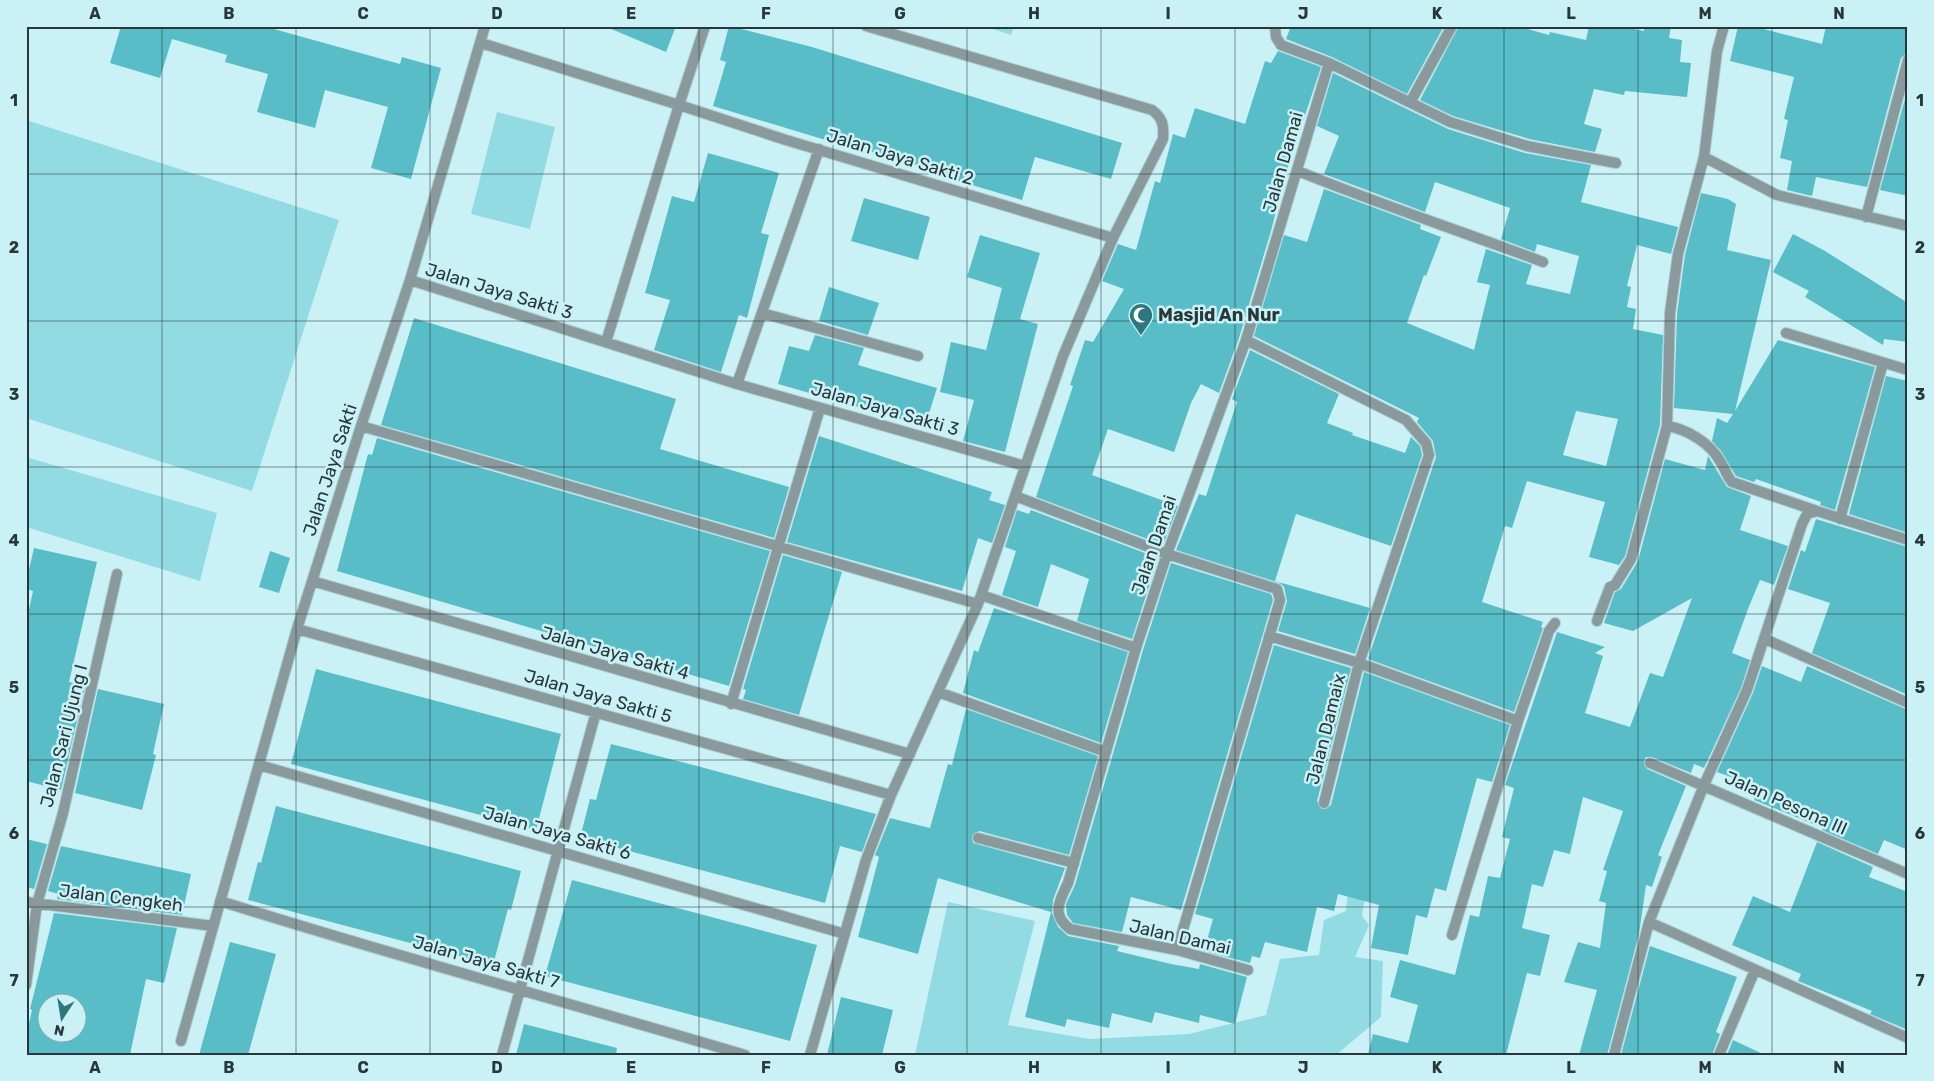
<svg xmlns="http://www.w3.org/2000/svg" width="1934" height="1081" viewBox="0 0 1934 1081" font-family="Rubik,sans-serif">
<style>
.green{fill:#93dbe3}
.building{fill:#58bdc7;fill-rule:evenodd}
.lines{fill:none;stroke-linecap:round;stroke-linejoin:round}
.lane-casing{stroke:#aacdd0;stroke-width:12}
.street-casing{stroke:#aacdd0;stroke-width:12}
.lane{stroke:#8a9a9c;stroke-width:10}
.street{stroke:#8a9a9c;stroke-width:10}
.grid{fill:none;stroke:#28383a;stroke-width:1;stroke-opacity:0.55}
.labels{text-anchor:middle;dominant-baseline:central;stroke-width:5;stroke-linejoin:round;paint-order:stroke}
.street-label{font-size:18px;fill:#28383a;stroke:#caf2f6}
.poi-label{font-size:18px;font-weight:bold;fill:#28383a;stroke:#caf2f6;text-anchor:start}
.neatline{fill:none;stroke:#28383a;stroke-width:2}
.grid-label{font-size:16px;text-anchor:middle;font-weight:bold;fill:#28383a}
</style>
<rect width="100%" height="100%" fill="#caf2f6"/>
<!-- green -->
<path class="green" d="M984,26h30l-3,9z
M497,112l58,15 -25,102 -59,-15z
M26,120l313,100 -87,271 -226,-73z
M26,457l191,56 -17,68 -174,-54z
M1350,871l18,5 -6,40 7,9 -14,32 28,4 -2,56 -45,38h-421l33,-153 87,19 -27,104 81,14 100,-5 77,-19 14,-56 39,-4 5,-35 22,-9z"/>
<!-- building -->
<path class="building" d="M121,26h142l137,38 2,-7 39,11 -30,111 -40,-11 17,-61 -63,-17 -10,38 -58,-16 11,-38 -43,-12 2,-7 -55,-16 -12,39 -50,-15z
M604,26h72l-10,26z
M729,26l83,21 310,96 -11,36 -76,-22 -13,43 -70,-21 1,-3 -91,-27v2l-149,-45 13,-44 -6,-2z
M1291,26h153l-37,68 -75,-37 -46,-18z
M1459,26h58l32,9 1,-3 36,8 3,-14h30l25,5v-5h27l-2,12 13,2 -2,22 11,1 -4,34 -62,-6 -1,4 -30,-6 -10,35 18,5 -7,23 -66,-13 -76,-23 -33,-16z
M1738,26h14l70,18 4,-18h82v27l-7,5 -34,129 -51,-10 -4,19 -25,-6 5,-29 -12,-3 8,-38 -4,-1 10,-42 -64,-16z
M1278,51l43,16 -36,109 -14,55 -32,107 -20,55 -18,-9 -10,19 -17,49 -66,-23 -16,46 86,31 -15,39 -127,-48 37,-111 -3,-1 15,-45 8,2 31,-53 -22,-8 16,-37 18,6 19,-69 5,2 13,-49 12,4 10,-30 50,16 20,-63 6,2z
M1333,73l115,56 77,24 66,12 -10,37 97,25 -7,27 -34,-9 -10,41 4,1 -4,20 9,2 -3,20 30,6 -3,90 -35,131 -6,9 -30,-8 16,-55 -78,-21 -15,47 -7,-2 -23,76 61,20 -2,5 2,1 -29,84 -146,-53 68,-202 -3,-16 -16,-19 2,-4 -165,-82 30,-101 23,7 17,-53 97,36 -1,4 21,8 -15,39 -2,-1 -17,48 67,27 16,-65 -13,-3 9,-33 46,16 -6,19 44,10 9,-38 -42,-12 -2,8 -34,-13 9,-31 -75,-26 -10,30 -101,-38 15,-38 -22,-10zM1576,411l42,8 -12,47 -43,-11z
M1908,88v108l-28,-6z
M708,153l71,20 -18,60 8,2 -22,83 -8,-3 -18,57 -67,-22 16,-50 -25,-7 27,-97 22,6z
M1701,193l27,6 8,5 -9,46 44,10 -36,151 43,-71 97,27 -40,143 -15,-5 1,-3 -65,-23 -2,3 -18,-6 -15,-25 -9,-10 5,-23 10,5 6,-9 -59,-6 3,-94 8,-59z
M864,198l66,19 -12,43 -67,-19z
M1793,234l32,17 83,52v39l-24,-3 -1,6 -78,-48 4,-6 -36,-19z
M980,235l60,18 -20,66 18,5 -33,128 -42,-11 11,-41 -34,-8 11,-50 35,8 16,-62 -35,-11z
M829,287l50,16 -11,32 -49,-14z
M414,318l262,81 -16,50 129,38 -15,51 -393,-113z
M815,335l49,13 -6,17 79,23 -12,38 -147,-42 11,-38 20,5z
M1250,350l89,44 -12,29 26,10 -1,2 53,18 6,-16 9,9 2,9 -31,91 -95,-32 -21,67 95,27 -15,46 -77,-23 9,-30 -3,-14 -4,-4 -104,-33 23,-56 7,2 31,-94 -5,-3z
M1886,376l22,5v152l-59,-19z
M819,436l173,56 -3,8 16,5 -13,38 -14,-5 -16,53 -175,-49z
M377,438l393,113 -41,135 -392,-115 31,-117 4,1z
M1708,456l19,31 24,9 -11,34 48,16 -14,39 -14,-5 -12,29 -16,44 18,7 -9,28 -37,80 -10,-4 -3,9 -39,-16h-6l-2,4 3,8 39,17 -28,69 4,2 -10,30 -6,-2 -7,49 -32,121h-28l18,-65 -33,-8 14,-40 22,6 6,-45 -7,-2 8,-30 -4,-1 20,-59 -40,-14 -13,57 -16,-4 -11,37 -11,-3 -10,44 28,7 -10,41 -13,-3 -21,82h-138l5,-21 35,9 10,-38 -28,-8 10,-37 55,15 15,-60 9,2 9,-41 12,2 10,-39 -8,-2 12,-49 -9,-3 52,-153 48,15 -10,6 8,3 -18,57 45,14 20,-54 13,4 29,-79 -59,33 -29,-8 11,-31 6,-3 17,-28 27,-102 40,11z
M1017,510l12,4 2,-4 127,48 -26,81 -55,-18 12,-42 -38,-15 -13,43 -36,-12 14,-44 -11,-4z
M1816,519l92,28v148l-96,-42 18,-50 -42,-14 13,-39 4,2z
M34,548l63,14 -28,120 16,4 -24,104 -35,-9v-158l7,-32 -7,-2v-6z
M270,551l20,7 -11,35 -20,-6z
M783,555l59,17 -43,143 -56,-16 3,-9 -3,-1z
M1171,563l100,31 2,6 -92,310 -50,-13 -9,35 -49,-9 -6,-8 -1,-11 9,-19 68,-235z
M994,608l134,44 -27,91 -138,-50 11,-43 4,2z
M1274,645l77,23 -34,133 5,8h4l5,-4 33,-133 146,53 -18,57 -15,-4 -31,113 -11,-3 -8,30 -11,-3 -8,40 -37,-7 8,-43 -41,-11 -4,17 -17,-4 -10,45 -42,-10 -5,16 -8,-2 -2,7 -46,-12 9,-32 -18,-5z
M1762,666l39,16 6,-16 101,44v140l-24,-10 -6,14 -56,-24 1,-2 -69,-28 5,-13 -42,-15 36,-79z
M316,669l245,65 -25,96 -245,-66z
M98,689l66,15 -11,50 3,1 -14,55 -67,-17z
M966,709l132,47 -29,99 -90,-24 -7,5 1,7 92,25 -12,32 -1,13 6,14 10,9 51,10 -2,5 54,13 28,5 1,-5 47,13 -12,47 -35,-9 -1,8 -44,-11 -3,11 -40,-10 -3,15 -42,-9 -2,8 -40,-10 26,-105 -113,-34 -20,76 -60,-17 21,-80 -4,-2 15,-37 40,10 18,-64 4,1z
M611,744l86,22 179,48 -14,38 -22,-6 -15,57 -245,-65 10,-39 6,1z
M276,806l245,65 -10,39 -3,-1 -15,56 -245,-65 10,-38 3,1z
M26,839l21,5 -13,45 -8,-2z
M1817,842l56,25 -4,10 39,15v138l-38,-16 2,-3 -74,-30 3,-7 -69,-29 21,-49 37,16z
M61,846l130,28 -9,41 -125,-16 1,-5 -10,-3z
M572,880l245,65 -27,96 -245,-65z
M54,913l123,15 -13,55 -18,-4 -16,76h-104v-18l6,-27 -2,-1zM48,1004h30v30h-30z
M230,942l46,12 -28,101h-49z
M1650,946l87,31 -21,55 4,2 -8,21h-91z
M841,997l52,13 -11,45h-55z
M524,1024l93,24 -1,7h-100z
M1733,1040l32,15h-38z"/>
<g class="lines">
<!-- lane casing -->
<g class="lane-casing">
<path id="lane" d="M978,838l96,25"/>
</g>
<!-- street casing -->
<g class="street-casing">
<path id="street" d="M481,43l198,62 26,-79
M1329,63l121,59 77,24 89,17
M1411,101l41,-75
M1704,157l73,38 131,31
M1298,171c80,33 163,60 245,91
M1866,217l42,-157
M410,280l327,104 288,82
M762,313l156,43
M1786,333l122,37
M1246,340l160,80 20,23 3,12 -70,208 -35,140
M606,342l73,-237 107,35 327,98
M737,384l82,-235
M361,426l617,178
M1667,426c20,3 43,17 53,35 5,7 6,14 12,21l85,29
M1015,496l152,58 110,35 3,11 -103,350
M1840,519l43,-156
M312,581l598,173
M981,595l155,53
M1597,621l13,-34 5,-2 16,-26 36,-133 3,-113 4,-30 4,-29 26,-97 13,-106 7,-25
M297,629l594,166
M1269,636l90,27 159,58 -66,214
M1765,639l143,64
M938,692l168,60
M731,704l89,-296
M1518,721l31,-90 6,-8
M1650,763l258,111
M259,765l586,169
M220,901c174,55 350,102 525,154
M26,902l187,24
M1649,922l259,116
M1248,970l-71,-20 -107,-21c-19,-15 -11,-27 -2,-46l68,-235 31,-94 79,-214 83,-277 -48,-18 -5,-8 -1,-11
M26,985l11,-81 26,-91 54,-239
M181,1041l116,-412 64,-203 49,-146 75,-254
M502,1055l94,-343
M810,1055l56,-195 25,-65 87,-191 85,-248 50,-118 50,-99c1,-13 0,-21 -11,-29l-286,-84
M1614,1055l35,-133 55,-137 43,-95 55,-166 5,-10 10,-3 91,29
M1719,1055l36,-85"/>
</g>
<!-- lane -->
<use href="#lane" class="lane"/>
<!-- street -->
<use href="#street" class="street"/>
</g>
<!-- grid -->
<path class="grid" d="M162,26v1029M296,26v1029M430,26v1029M564,26v1029M699,26v1029M833,26v1029M967,26v1029M1101,26v1029M1235,26v1029M1370,26v1029M1504,26v1029M1638,26v1029M1772,26v1029M26,174h1882M26,321h1882M26,467h1882M26,614h1882M26,760h1882M26,907h1882"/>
<!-- icons -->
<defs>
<g id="mosque-pin" transform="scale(1.25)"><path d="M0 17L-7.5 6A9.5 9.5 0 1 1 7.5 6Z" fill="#2f777f" stroke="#caf2f6"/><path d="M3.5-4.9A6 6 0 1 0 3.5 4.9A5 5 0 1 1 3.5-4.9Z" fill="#fff"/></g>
</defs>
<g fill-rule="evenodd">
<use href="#mosque-pin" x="1141" y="315"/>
</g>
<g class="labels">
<!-- street labels -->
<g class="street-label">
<text transform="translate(900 157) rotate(17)">Jalan Jaya Sakti 2</text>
<text transform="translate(1283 162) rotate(-74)">Jalan Damai</text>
<text transform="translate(499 291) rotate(17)">Jalan Jaya Sakti 3</text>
<text transform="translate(885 409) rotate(16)">Jalan Jaya Sakti 3</text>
<text transform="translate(330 470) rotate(-72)">Jalan Jaya Sakti</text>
<text transform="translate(1154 545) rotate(-71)">Jalan Damai</text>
<text transform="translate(615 653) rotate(16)">Jalan Jaya Sakti 4</text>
<text transform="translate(598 696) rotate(16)">Jalan Jaya Sakti 5</text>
<text transform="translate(1326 729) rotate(-76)">Jalan Damaix</text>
<text transform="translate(64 736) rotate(-76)">Jalan Sari Ujung I</text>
<text transform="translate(1786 803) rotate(24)">Jalan Pesona III</text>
<text transform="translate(557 833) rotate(16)">Jalan Jaya Sakti 6</text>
<text transform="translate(121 898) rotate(7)">Jalan Cengkeh</text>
<text transform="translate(1180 937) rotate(13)">Jalan Damai</text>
<text transform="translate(486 962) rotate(16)">Jalan Jaya Sakti 7</text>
</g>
<!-- poi labels -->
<g class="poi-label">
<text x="1158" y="315">Masjid An Nur</text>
</g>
</g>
<!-- border -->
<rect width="1934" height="1081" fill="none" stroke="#caf2f6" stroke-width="55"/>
<!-- north arrow -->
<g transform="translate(62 1018) rotate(192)"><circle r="24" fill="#caf2f6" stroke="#89a8ab"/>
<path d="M0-4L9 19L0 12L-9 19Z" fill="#2f777f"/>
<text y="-8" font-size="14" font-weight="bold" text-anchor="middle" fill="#28383a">N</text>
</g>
<rect x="28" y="28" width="1878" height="1026" class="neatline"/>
<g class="grid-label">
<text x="95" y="19">A</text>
<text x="229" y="19">B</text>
<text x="363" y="19">C</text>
<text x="497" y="19">D</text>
<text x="631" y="19">E</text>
<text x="766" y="19">F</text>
<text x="900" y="19">G</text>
<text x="1034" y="19">H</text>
<text x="1168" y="19">I</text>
<text x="1303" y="19">J</text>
<text x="1437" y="19">K</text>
<text x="1571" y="19">L</text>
<text x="1705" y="19">M</text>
<text x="1839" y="19">N</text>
<text x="14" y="106">1</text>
<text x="1920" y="106">1</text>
<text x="14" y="253">2</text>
<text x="1920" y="253">2</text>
<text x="14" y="400">3</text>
<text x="1920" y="400">3</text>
<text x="14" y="546">4</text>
<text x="1920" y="546">4</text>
<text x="14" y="693">5</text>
<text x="1920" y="693">5</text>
<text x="14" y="839">6</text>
<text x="1920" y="839">6</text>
<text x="14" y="986">7</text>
<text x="1920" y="986">7</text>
<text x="95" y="1073">A</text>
<text x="229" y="1073">B</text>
<text x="363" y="1073">C</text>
<text x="497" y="1073">D</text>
<text x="631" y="1073">E</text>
<text x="766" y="1073">F</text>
<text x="900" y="1073">G</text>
<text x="1034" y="1073">H</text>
<text x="1168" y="1073">I</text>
<text x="1303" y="1073">J</text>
<text x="1437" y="1073">K</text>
<text x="1571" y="1073">L</text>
<text x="1705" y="1073">M</text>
<text x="1839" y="1073">N</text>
</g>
</svg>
